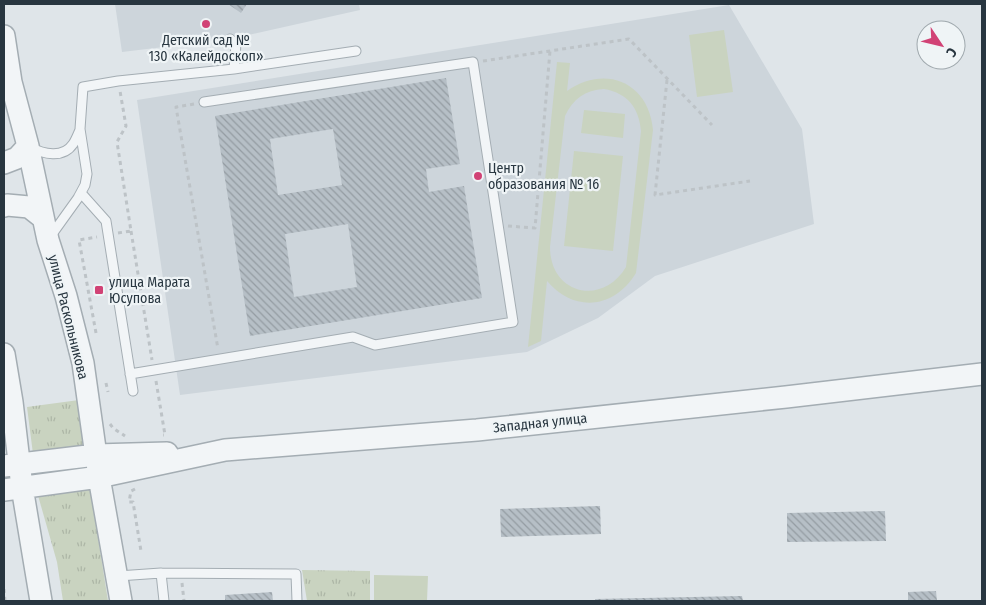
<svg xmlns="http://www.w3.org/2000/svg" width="986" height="605" viewBox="0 0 986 605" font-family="'Fira Sans Condensed',sans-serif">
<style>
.built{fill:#cdd5db}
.grass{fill:url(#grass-tufts)}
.garden{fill:#c9d3c0;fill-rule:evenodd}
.building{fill:url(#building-back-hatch);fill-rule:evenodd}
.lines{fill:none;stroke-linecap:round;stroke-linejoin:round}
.service-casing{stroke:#a4adb3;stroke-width:11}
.tertiary-casing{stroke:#a4adb3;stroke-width:24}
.path{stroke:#bdc3c7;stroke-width:3;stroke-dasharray:4 4;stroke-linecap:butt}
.service{stroke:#f2f5f7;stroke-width:9}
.tertiary{stroke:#f2f5f7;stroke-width:21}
.poi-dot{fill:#d14275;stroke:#eff4f6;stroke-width:2}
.labels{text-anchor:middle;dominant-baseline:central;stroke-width:4.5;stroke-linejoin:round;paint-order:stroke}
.poi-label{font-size:14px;fill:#283640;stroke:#eff4f6;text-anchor:start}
.street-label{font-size:14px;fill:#283640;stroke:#eff4f6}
</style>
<defs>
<pattern id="grass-tufts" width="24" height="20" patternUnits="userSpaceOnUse" patternTransform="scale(1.25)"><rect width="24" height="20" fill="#c9d3c0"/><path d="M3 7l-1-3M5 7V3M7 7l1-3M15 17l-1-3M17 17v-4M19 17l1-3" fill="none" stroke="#adb6a6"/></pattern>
<pattern id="building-back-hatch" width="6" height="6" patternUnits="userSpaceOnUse" patternTransform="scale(1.25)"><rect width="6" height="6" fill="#b6bfc6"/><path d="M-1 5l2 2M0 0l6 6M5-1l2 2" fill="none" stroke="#949ca2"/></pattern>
</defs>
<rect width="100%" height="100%" fill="#dfe5e9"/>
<!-- built -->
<path class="built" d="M115,4h244l1,6 -130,29 -108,13z
M729,5l73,124 12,95 -159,52 -57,42 -71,34 -347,43 -43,-295z"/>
<!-- grass -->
<path class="grass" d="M79,400l6,47 -52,7 -6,-47z
M90,487l18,114h-45l-6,-39 -20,-70z
M302,570l68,1v30h-63z"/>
<!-- garden -->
<path class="garden" d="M724,30l9,62 -36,5 -8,-62z
M557,62l13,1 -3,28c38,-27 82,-9 86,39l-17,143c-22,36 -62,40 -89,8l-6,60 -13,6zM604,89c23,4 35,18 37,42l-15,136c-24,40 -76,27 -76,-20l15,-131c8,-17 20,-26 39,-27z
M584,110l41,4 -2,24 -42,-5z
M574,151l49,5 -10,95 -49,-5z
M374,575l54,1 -1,25h-53z"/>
<!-- building -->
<path class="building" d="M228,4h19l-6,9z
M446,78l14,86 -34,5 3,23 35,-6 18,112 -232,38 -35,-220zM333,129l9,56 -64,10 -8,-56zM348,224l9,63 -63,10 -9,-63z
M600,506l1,28 -100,3 -1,-28z
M885,511l1,30 -99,1v-29z
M936,591l1,10h-29v-9z
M272,592l1,9h-48v-6z
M742,596l1,5h-148v-2z"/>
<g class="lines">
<!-- service casing -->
<g class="service-casing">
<path id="service" d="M230,39l6,5 -2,25
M30,147c13,7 33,12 43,-3 3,-4 5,-10 7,-14
M81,193l25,28 27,170
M50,237l28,-39 7,-13 2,-11 -7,-45 3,-42 35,-6 116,-12 122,-18
M130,374l223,-37 22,8 138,-23 -40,-260 -269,40
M161,573l135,1 1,27
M118,576l43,-3 3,28"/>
</g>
<!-- tertiary casing -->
<g class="tertiary-casing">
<path id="tertiary" d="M4,36l7,46 17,64 20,94 18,56 17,67 16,114 22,124
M4,163l13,-5 11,-12
M4,206l3,-1 22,2 14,11
M4,354l8,48 10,85 19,114
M4,466l92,-11 71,-2
M4,490l95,-13 126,-27 252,-20 309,-33 196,-23"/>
</g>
<!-- path -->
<path class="path" d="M483,61l146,-22 83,86
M667,80l-12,115 95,-14
M194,104l-18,3 42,242
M508,226l27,2 15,-177
M131,231l21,129
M118,233l13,-2 -14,-89 9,-16 -6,-35
M96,333l-17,-93 18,-3
M156,381l9,54h-2
M106,383l2,9
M110,424l3,4 12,8
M135,489l-4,2 -2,11h4l8,49
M182,583l2,18
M4,589l1,12"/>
<!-- service -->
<use href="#service" class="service"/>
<!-- tertiary -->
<use href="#tertiary" class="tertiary"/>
</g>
<!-- markers -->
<g class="poi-dot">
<circle cx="206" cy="24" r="5"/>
<circle cx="478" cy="176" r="5"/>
<rect x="94" y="285" width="10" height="10" rx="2.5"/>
</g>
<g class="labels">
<!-- poi labels -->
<g class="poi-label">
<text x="206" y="40" text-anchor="middle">Детский сад №<tspan x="206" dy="16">130 «Калейдоскоп»</tspan></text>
<text x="488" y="168">Центр<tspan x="488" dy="16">образования № 16</tspan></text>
<text x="109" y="282">улица Марата<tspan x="109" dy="16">Юсупова</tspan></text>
</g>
<!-- street labels -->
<g class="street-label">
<text transform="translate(68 317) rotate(76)">улица Раскольникова</text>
<text transform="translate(540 423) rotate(-6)">Западная улица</text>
</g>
</g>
<!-- border -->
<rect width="986" height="605" fill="none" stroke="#283640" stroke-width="10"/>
<!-- north arrow -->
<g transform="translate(941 45) rotate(125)"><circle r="24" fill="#eff4f6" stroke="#9fa8ad"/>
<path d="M0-4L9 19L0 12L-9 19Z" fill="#d14275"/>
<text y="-8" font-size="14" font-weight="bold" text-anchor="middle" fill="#283640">С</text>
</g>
</svg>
